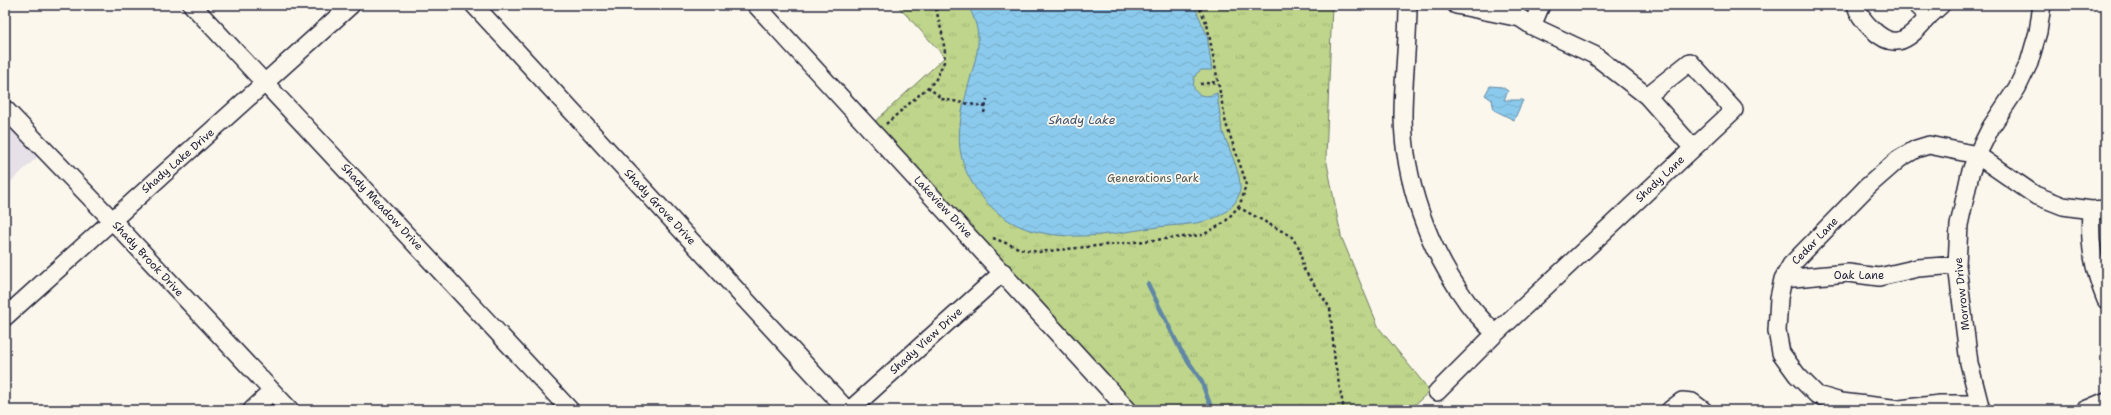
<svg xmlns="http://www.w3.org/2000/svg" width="2111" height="415" viewBox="0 0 2111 415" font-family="'Shantell Sans',sans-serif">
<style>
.built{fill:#e6e0e8}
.park{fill:url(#park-tufts);stroke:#707c63}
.water{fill:url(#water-waves);stroke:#6187a5}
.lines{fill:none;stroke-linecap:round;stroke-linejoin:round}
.stream{stroke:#6187a5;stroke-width:4.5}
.minor-casing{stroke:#22223b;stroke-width:20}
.path{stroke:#22223b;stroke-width:2.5;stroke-dasharray:3 3;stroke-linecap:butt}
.minor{stroke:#fbf7ec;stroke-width:17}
.labels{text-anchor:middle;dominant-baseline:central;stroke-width:3.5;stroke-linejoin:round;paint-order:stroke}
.street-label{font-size:11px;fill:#22223b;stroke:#fbf7ec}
.park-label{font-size:11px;fill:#515853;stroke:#fbf7ec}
.water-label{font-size:12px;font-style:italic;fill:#425470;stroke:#fbf7ec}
</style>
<defs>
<pattern id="park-tufts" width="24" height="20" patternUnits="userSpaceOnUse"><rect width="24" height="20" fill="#bed58b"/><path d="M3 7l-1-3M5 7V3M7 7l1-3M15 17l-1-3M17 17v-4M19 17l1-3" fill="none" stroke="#a3b779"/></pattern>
<pattern id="water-waves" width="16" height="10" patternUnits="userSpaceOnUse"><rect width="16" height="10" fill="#8bcaec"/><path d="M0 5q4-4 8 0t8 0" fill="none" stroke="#78adcb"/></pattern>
</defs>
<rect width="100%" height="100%" fill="#fbf7ec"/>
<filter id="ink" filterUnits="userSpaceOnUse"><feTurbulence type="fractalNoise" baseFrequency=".025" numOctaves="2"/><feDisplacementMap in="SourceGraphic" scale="8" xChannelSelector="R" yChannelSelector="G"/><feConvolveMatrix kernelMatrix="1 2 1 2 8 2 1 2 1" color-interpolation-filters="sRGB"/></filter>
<g filter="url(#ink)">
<!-- built -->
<path class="built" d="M5,109l40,41 -40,37z"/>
<!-- park -->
<path class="park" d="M897,5h435l-6,153 15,78 38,92 51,63 -21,19h-281l-259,-283 76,-70z"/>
<!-- water -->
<path class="water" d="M968,5h226l13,30 5,35h-11l-5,4c-8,17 4,27 21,19 2,13 3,27 6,39 5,16 19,42 17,58 0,3 -3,9 -4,11 -6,10 -19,17 -30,20 -15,4 -32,4 -48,6 -39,6 -81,14 -120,5 -24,-5 -44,-19 -59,-39 -31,-41 -19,-76 -7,-121 3,-11 7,-24 6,-36 -1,-11 -5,-21 -10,-31z
M1490,86l12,1 6,4 -4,9h19l-9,20 -20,-10 -2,-10 -7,-5z"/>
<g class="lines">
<!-- stream -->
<path class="stream" d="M1148,284l32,65 21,31 11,30"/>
<!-- minor casing -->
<g class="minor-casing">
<path id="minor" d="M192,5l378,405
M474,5l373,405
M756,5l372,405
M1408,5c0,37 -5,75 -5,112 1,64 25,131 62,182 8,13 20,23 30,35
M1456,5l64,13 12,8 62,29 53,41 46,52
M1856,5c3,14 26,39 42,36 12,-2 23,-16 31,-25l-12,-11
M1929,16l12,-11
M1532,26l9,-21
M5,109l106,110 179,191
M2091,210c-2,34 2,58 15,90
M1783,279l65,-6 31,4 39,-9 39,-3
M5,317l346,-312
M1437,392l58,-58 239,-224 -44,-48 -43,34
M1979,404h-39l-40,5 -59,-7 -24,-7 -20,-20 -16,-22 -4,-22 2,-33 4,-19 8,-14 76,-78 32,-28 17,-10 13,-4 48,10 58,40 28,11 28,4 15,-1
M252,410l20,-19
M850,410l153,-138
M1670,410l12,-9 10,1 11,8
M1981,410l-12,-47 -12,-98 2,-40 11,-51 7,-19 14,-28 26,-39 12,-25 9,-31 4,-27
M2085,410l21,-9"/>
</g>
<!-- path -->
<path class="path" d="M1200,84l17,-2
M928,87l14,12 44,8
M984,113l3,-14
M886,124l49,-43 9,-19 1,-10 -3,-19 -7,-28
M1238,207l53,29 9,13 3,19 27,40 5,55 9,47
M993,238l28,11 17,3 165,-17 22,-13 13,-15 5,-10 3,-15 -20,-58 -19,-100 -9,-19"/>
<!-- minor -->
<use href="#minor" class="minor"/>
</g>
</g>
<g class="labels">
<!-- street labels -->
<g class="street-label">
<text transform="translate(178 161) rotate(-41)">Shady Lake Drive</text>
<text transform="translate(1660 179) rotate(-43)">Shady Lane</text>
<text transform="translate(382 207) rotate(47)">Shady Meadow Drive</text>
<text transform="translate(660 207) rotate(47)">Shady Grove Drive</text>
<text transform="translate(943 207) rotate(47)">Lakeview Drive</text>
<text transform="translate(1815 241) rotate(-46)">Cedar Lane</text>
<text transform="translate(148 259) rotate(47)">Shady Brook Drive</text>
<text x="1859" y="275">Oak Lane</text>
<text transform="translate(1962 294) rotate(-96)">Morrow Drive</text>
<text transform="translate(926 341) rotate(-42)">Shady View Drive</text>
</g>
<!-- park labels -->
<g class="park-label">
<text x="1153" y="178">Generations Park</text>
</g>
<!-- water labels -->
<g class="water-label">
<text x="1082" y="120">Shady Lake</text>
</g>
</g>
<!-- margin -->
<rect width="2111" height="415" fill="none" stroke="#fbf7ec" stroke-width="20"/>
<rect x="10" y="10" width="2091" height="395" fill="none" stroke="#22223b" stroke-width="1.5" filter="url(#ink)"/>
</svg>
